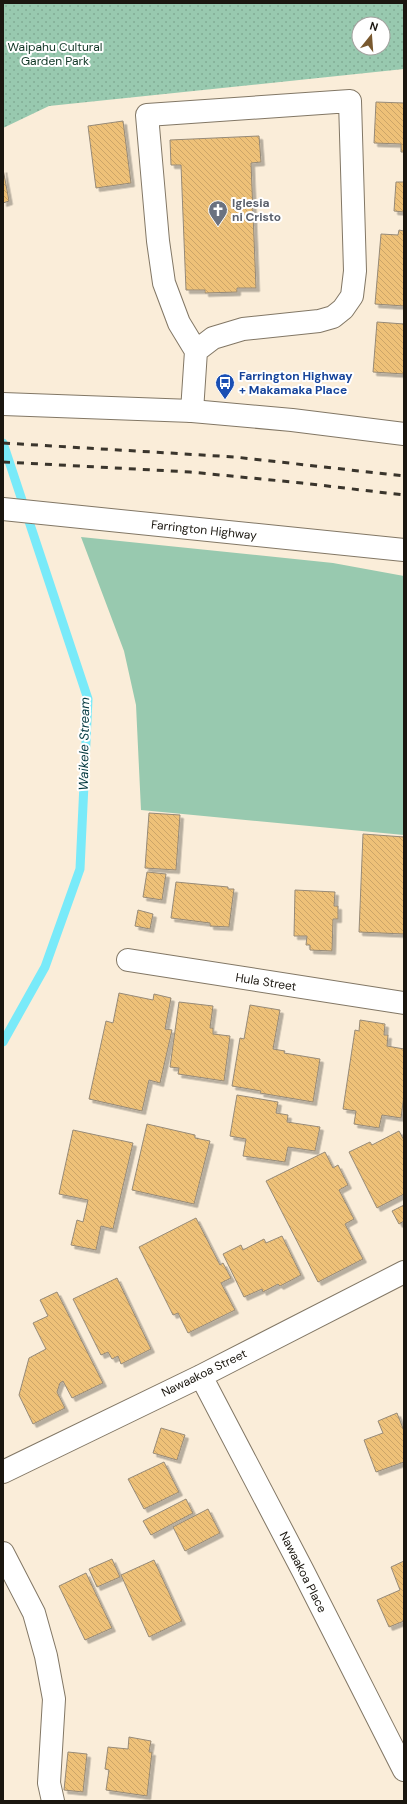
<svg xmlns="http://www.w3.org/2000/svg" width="407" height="1804" viewBox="0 0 407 1804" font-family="'DM Sans',sans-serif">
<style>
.grass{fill:#98c9af}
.park{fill:url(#park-dots);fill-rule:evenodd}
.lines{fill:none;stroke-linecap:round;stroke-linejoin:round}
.stream{stroke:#79eaf9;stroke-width:9}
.building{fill:url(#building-back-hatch);stroke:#968a78;filter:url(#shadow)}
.minor-casing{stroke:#827765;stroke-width:24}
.major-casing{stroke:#827765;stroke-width:24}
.minor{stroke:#fff;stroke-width:22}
.major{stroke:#fff;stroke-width:22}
.rail{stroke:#3a352c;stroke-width:3;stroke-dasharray:7 7;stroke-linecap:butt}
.labels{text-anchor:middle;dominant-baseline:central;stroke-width:4;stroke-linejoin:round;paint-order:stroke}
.park-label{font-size:12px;fill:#0f3524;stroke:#fff}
.worship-label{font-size:12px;font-weight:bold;fill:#5b616d;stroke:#fff;text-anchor:start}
.transit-label{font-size:12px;font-weight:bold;fill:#164399;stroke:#fff;text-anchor:start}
.street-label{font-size:12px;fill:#1a160f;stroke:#fff}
.water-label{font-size:13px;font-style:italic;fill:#00373e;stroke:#fff}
</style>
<defs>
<pattern id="park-dots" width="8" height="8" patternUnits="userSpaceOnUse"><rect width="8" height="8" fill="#98c9af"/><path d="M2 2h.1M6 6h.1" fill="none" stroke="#82ac95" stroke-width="1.8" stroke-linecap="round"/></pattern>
<pattern id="building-back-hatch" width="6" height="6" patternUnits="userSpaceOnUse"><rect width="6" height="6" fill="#eec178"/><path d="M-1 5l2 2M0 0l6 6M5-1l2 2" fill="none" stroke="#cca567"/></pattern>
<filter id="shadow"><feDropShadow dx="3.5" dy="3.5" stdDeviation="0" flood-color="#0004"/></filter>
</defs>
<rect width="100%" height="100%" fill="#faedd9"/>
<!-- grass -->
<path class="grass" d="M81,537l252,26 71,13v259l-263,-25 -5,-105 -12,-54z"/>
<!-- park -->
<path class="park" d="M3,3h401v66l-355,37 -46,22zM359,24h24v24h-24z"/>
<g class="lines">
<!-- stream -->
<path class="stream" d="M3,443l85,256 -8,170 -35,98 -42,75"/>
</g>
<!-- building -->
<path class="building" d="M376,102l28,1v49h-3v-8l-27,-1z
M123,121l8,62 -35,5 -8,-62z
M259,136l2,26 -10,1 5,125h-19v4l-32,1v-3h-19l-5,-125h-10l-1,-25z
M3,169l6,32 -6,2z
M396,182h8v30l-10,-1z
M399,230l5,1v75l-29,-2 6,-70 17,1z
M377,322l27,2v50l-31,-2z
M149,813l31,2 -4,55 -31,-2z
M363,834l41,3v97l-45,-2z
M147,872l19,2 -4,26 -19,-3z
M176,882l52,5v2h6l-5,38 -19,-1v-3l-39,-5z
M295,890l40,2 -1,14h4v13h-5l-1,32 -22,-1v-5h-4l1,-9h-13z
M138,910l15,4 -3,15 -15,-3z
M119,993l34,7 1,-6 17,4 -6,31 7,1 -12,53 -11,-3 -7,31 -53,-12 17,-78 7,2z
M179,1002l34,4 -3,22h3v6l17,2 -6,45 -46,-7 1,-6 -9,-1z
M250,1005l30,5 -7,39 12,2 -1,2 36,6 -7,43 -53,-9 1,-2 -29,-5 8,-48 4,1z
M360,1020l25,4 -1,11h4l-1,11 17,3v46l-3,23 -19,-3 -3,13 -25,-4 2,-13 -13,-2 12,-79 4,1z
M237,1095l41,7 -2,11 12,2 -1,7 33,5 -5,24 -27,-4 -3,15 -42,-6 3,-17 -16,-3z
M147,1124l48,11v3l15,3 -16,63 -62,-14z
M73,1130l60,13 -20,86 -12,-3 -5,24 -25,-5 6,-25 6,2 5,-22 -29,-6z
M399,1131l5,9v54l-27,14 -28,-56 21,-10 2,3z
M325,1152l8,16 5,-3 10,20 -9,5 15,29 -9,5 18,35 -45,23 -52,-101z
M404,1205v16l-5,3 -7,-13z
M196,1218l24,47 3,-2 8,15 -10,5 14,27 -47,23 -10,-20 -5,2 -34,-68z
M282,1236l19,39 -21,11 -2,-2 -15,8 -1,-3 -18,8 -21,-43 18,-9 2,5 21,-11 2,4z
M117,1278l34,71 -30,15 -3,-8 -6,3 -4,-7 -7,3 -28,-56z
M57,1292l46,91 -31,15 -9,-17 -3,2 -3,9 8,16 -32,16 -14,-29 10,-37 17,-9 -13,-26 15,-7 -8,-16z
M397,1413l7,18v31l-28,10 -12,-32 19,-7 -5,-12z
M161,1428l24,7 -8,25 -24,-7z
M164,1462l15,30 -35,17 -16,-30z
M186,1499l7,14 -42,22 -8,-14z
M208,1509l12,24 -35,18 -12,-24z
M112,1559l8,18 -23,10 -8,-18z
M154,1560l28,61 -33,16 -28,-62z
M404,1561v60l-15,6 -12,-27 23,-10 -9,-23z
M86,1573l26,55 -27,12 -26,-54z
M129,1737l22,4 -2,11h3l-5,44 -41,-6 3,-20 -4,-1 3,-22 20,2z
M68,1752l19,2 -4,38 -19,-2z"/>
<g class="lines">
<!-- minor casing -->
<g class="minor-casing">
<path id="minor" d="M350,101l5,170 -3,25 -9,13 -10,8 -14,4 -76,8 -30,9 -17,13 -17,-28 -15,-40 -6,-42 -11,-126z
M192,411l4,-60
M128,960l276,43
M201,1376l102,195 101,199
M3,1472l198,-96 203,-104
M3,1553l31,60 12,43 8,43 -5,84 4,18"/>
</g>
<!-- major casing -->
<g class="major-casing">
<path id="major" d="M3,404l189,7 100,9 112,14
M3,509l401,41"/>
</g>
<!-- minor -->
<use href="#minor" class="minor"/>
<!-- major -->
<use href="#major" class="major"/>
<!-- rail -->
<path class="rail" d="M3,443l232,14 169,19
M3,462l187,10 112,11 102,12"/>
</g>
<!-- icons -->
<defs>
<g id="church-pin" transform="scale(1)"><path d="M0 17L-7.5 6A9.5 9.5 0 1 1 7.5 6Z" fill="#6b7280" stroke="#fff"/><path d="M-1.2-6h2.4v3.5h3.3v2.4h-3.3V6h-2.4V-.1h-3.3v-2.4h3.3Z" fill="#fff"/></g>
<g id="bus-pin" transform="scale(1)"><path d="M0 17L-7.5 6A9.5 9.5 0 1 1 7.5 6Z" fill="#1a4fb4" stroke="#fff"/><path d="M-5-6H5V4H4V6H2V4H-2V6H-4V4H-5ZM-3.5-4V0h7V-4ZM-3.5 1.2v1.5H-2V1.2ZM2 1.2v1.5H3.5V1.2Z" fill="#fff"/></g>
</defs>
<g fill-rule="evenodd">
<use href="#church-pin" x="218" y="210"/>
<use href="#bus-pin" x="225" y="383"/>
</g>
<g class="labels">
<!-- park labels -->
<g class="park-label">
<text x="55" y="47">Waipahu Cultural<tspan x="55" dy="14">Garden Park</tspan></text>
</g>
<!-- worship labels -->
<g class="worship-label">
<text x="232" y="203">Iglesia<tspan x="232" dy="14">ni Cristo</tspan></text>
</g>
<!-- transit labels -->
<g class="transit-label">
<text x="239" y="376">Farrington Highway<tspan x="239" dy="14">+ Makamaka Place</tspan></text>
</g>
<!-- street labels -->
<g class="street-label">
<text transform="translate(204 530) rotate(6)">Farrington Highway</text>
<text transform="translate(266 982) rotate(9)">Hula Street</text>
<text transform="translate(204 1373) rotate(-26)">Nawaakoa Street</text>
<text transform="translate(303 1572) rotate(63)">Nawaakoa Place</text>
</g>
<!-- water labels -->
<g class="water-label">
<text transform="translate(84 744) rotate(-89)">Waikele Stream</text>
</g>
</g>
<!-- border -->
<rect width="407" height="1804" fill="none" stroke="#1a160f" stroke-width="8"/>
<!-- north arrow -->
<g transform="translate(371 36) rotate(17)"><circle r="19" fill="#ffffff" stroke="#a3a29f"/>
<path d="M0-3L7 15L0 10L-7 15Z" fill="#79592f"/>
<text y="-6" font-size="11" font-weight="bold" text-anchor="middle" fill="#1a160f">N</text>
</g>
</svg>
